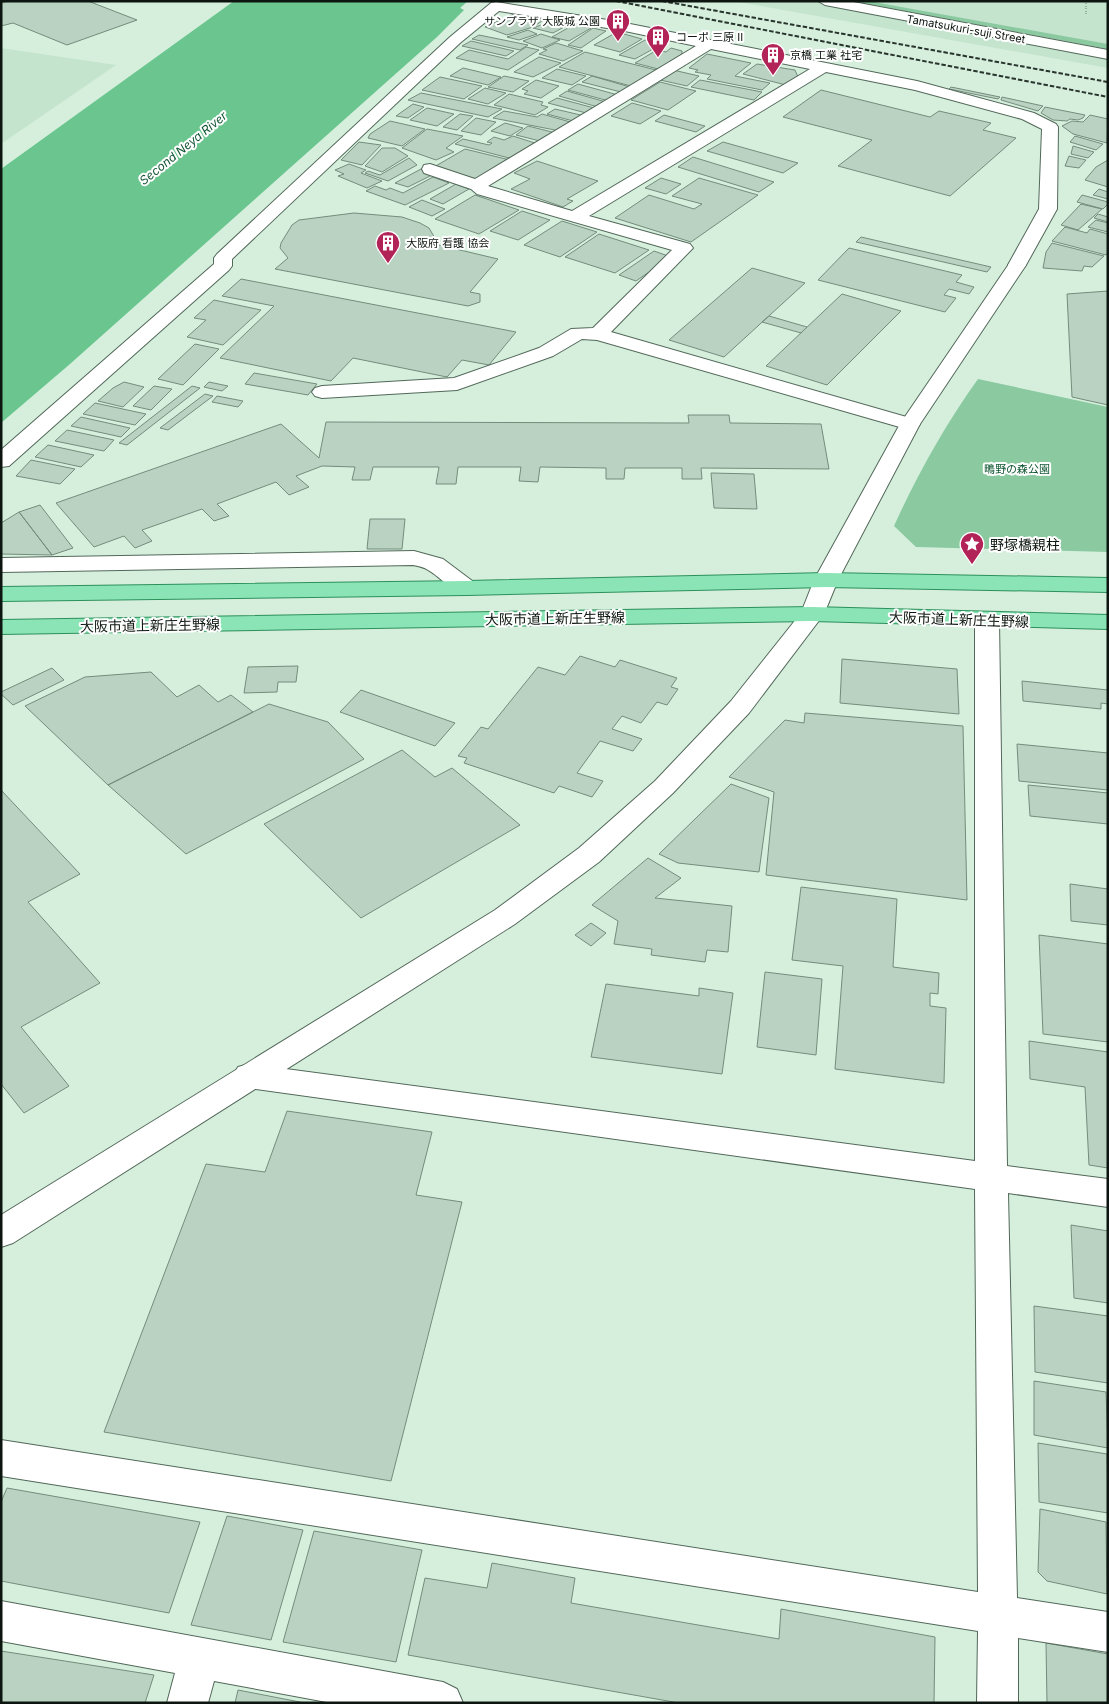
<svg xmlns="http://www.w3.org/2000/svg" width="1109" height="1704" viewBox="0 0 1109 1704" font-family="Inter,'Noto Sans JP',sans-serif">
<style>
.built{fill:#c4e4ce}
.green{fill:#8bcaa1}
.water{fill:#6ac68e}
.building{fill:#b9d2c1;stroke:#748c7c}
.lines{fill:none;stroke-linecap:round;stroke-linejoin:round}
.street-casing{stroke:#526859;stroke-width:2}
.secondary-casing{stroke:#526859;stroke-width:2}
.primary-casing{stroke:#2c905b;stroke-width:2}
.path{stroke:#6e7f73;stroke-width:2;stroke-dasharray:0.5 2;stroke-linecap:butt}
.street{fill:#fff;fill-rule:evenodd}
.secondary{fill:#fff;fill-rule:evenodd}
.primary{fill:#8be4b5;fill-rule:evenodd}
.rail{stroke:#28342c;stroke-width:2;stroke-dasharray:4.5 2;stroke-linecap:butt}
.labels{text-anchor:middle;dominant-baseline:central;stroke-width:4;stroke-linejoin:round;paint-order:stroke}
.far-poi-label{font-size:11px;fill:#0c150f;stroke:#fff;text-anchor:start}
.far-street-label{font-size:11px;fill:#0c150f;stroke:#fff}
.far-park-label{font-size:11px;fill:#115733;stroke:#fff}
.far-water-label{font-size:12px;font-style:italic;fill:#115632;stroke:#fff}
.poi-label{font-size:14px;fill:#0c150f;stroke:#fff;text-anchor:start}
.street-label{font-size:14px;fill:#0c150f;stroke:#fff}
</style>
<rect width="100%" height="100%" fill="#d6efdd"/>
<!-- built -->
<path class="built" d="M733,1h375v67z
M1,48l115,17 -115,79z"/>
<!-- green -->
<path class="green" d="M852,1h16l240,43v5z
M978,379l130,28v145l-192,-5 -22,-21c23,-51 51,-101 84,-147z"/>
<!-- water -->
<path class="water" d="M234,1h234l-8,7 4,2 -27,27 -367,327 -69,59v-254z"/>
<!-- building -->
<path class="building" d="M8,1h80l49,19 -70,25 -54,-22 -12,3v-23z
M516,13l29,6 -12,8 -26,8 -22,-8z
M551,21l19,3 -17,9 -20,-5z
M575,24l16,4 -22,13 -17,-4z
M593,28l13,3 -25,17 -13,-3z
M528,30l9,4 -18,6 -12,-3z
M617,32l25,7 -22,13 -26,-7z
M541,34l19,6 -18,8 -19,-7z
M479,35l49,10 -8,5 -48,-11z
M645,40l17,4 -27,15 -16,-4z
M471,41l43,10 -8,5 -44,-10z
M556,43l27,8 -20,10 -24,-7 8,-4 -4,-1z
M526,47l13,3 -31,20 -52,-12 13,-8 39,9z
M671,48l11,3v3l-24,15 -23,-6 22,-13 9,2z
M585,52l71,18 -25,16 -72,-19z
M707,54l44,9 -16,13 35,7 -8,7 -55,-11 4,-4 -16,-3 3,-2 -9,-2z
M539,57l22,6 -28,14 -19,-5z
M757,64l38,6 3,7 -12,8 -43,-11z
M463,68l38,9 -13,8 -38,-9z
M557,69l29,7 -14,9 -30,-7z
M673,70l26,6 -12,10 -27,-6z
M504,76l25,5 -16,11 -25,-5z
M592,76l38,11 -9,5 -39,-10z
M440,77l42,9 -18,13 -42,-9z
M536,80l23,6 -18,12 -17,-4 4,-3 -6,-2z
M700,80l62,12 -8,8 -63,-13z
M660,82l36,9 -28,19 -37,-10z
M578,84l40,11 -9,6 -41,-11z
M951,87l49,10 -2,2 -49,-10z
M485,88l21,5 -18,11 -20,-5z
M821,90l109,27 9,-6 52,12 -8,7 33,8 -66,58 -112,-30 34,-26 -89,-23z
M567,91l39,11 -8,5 -39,-11z
M421,93l81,16 -14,8 -80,-17z
M509,94l34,8 -2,3 7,2 -13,8 -41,-10z
M1002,97l41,9 -5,5 -37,-11z
M557,98l41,11 -8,5 -42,-11z
M632,103l29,8 -21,13 -29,-8z
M413,104l11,3 -16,11 -12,-2z
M1045,107l40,8 -2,3 -5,2 -8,-1 -3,2 -14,-1 -12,-7z
M427,108l27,6 -17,12 -27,-6z
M555,109l30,7 -8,6 -30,-8z
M504,111l33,6 5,-3 32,9 -14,8 -67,-13z
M460,114l13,2 -16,14 -14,-3z
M664,115l41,11 -9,6 -41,-11z
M1090,115l18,4 -1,24 -34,-9 -11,-8 10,-5 11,1z
M476,118l20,4 -15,13 -20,-4z
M390,121l35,8 -23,17 -34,-8 2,-4z
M505,123l18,5 -13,8 -19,-5z
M528,126l28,7 -12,9 -28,-7z
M427,129l36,7 -17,12 8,4 -18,8 -34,-12z
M513,136l25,8 -25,15 -58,-15 8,-5 26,6 3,-2 -5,-1 7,-5 10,3z
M1075,136l28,8 -7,6 -26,-8z
M359,142l22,3 -19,20 -21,-5z
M723,142l75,21 -15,10 -76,-22z
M1073,146l21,6 -6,6 -17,-4z
M382,148h13l13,8 -26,16 -17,-6z
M465,149l45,11 -35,20 -41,-13z
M1069,156l17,4 -7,8 -14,-2z
M693,157l81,25 -15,10 -81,-25z
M409,158l8,7 -29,16 -23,-8 3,-2 12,4z
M1108,160v27l-23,-7 11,-13z
M537,161l61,20 -31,18 6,2 -10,6 -52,-18 19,-10 -16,-6z
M349,164l17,6 -5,3 21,8 -15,7 -29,-12 6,-2 -9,-4z
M421,169l13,5 -26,13 -13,-4z
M433,177l16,6 -44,22 -39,-14 9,-5 11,4 4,-2 13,5z
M661,178l20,6 -15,10 -21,-6z
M699,178l59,17 -67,47 -76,-24 34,-23 45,14 8,-5 -30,-8z
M456,184l13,5 -26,15 -13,-5z
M1099,189l9,3v7l-15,-4z
M475,195l44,15 -40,24 -44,-15z
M1082,195l26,7v2l-5,5 -26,-7z
M422,200l23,9 -13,7 -23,-9z
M1081,204l21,5 -24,21 -17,-5z
M522,211l28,9 -32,20 -28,-9z
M354,213l48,4 18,6 9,5 10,17 59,14 -28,33 10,2v8l-12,4 -193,-37 13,-11 -8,-10 1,-5 11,-18 7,-5z
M1098,214l10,3v5l-14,-4z
M1096,220l12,3v9l-20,-5z
M562,221l35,11 -37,25 -36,-12z
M1065,227l22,6 3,-4 18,5v18l-2,3 -54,-14z
M599,234l50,16 -34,23 -50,-16z
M861,237l130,30 -4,5 -131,-30z
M1052,243l52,13 -12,11 -8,-1 -2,5 -39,-3 3,-16z
M849,248l113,27 -6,7 18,5 -5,7 -20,-5 -5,6 12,3 -11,14 -127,-32z
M654,251l17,6 -35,24 -17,-6z
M752,268l53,15 -81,74 -55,-17z
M241,279l270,52 5,1 -27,33 -27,-5 -15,17 -94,-19 -22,23 -111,-23 54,-52 -52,-10z
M1108,291v114l-36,-8 -5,-103z
M842,294l59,17 -74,74 -61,-19z
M214,300l47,10 -38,35 -36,-8 19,-17 -12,-2z
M769,316l38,11 -6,6 -39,-11z
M195,344l24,5 -36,36 -25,-6z
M254,373l63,11 -9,11 -63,-11z
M124,382l20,5 -21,20 -25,-6 15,-13z
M209,382l19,4 -6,5 -18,-4z
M154,386l18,3 -21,21 -18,-4z
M192,386l8,2 -73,57 -8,-2z
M205,394l8,2 -45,34 -8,-2z
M217,396l26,5 -5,6 -26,-5z
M95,403l51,11 -11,11 -52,-11z
M688,415h41l1,8 91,1 8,45 -128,-1 1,11h-20v-11h-57l-1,11h-18v-11l-66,-1 -2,15 -19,-1 2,-14h-63l-2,17h-20l3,-17h-66l-3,13h-18l3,-13 -33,-1 -26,10 13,11 -20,8 -13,-13 -59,22 12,12 -15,5 -12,-12 -60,21 10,11 -17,7 -11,-12 -30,11 -38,-44 225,-79 38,34 7,-36 363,1z
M81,417l49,11 -9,9 -50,-11z
M67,430l47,10 -10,11 -49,-10z
M48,445l46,10 -13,12 -46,-10z
M31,460l44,9 -15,15 -44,-8z
M711,473l43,1 3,35 -43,-1z
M40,505l33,43 -21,7 -33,-43z
M19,512l33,43 -51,-1v-31z
M370,519h35l-3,30h-35z
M580,656l35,11 5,-7 57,18 -6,9 7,2 -11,16 -10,-3 -16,21 -19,-7 -10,13 30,10 -9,12 -33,-10 -23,32 26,8 -11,16 -33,-11 -5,7 -90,-30 3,-5 -9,-2 23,-29 7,2 50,-62 27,8z
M842,659l115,10 2,45 -119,-11z
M298,666l-2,16h-18l-1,10 -33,1 4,-26z
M52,668l12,12 -51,25 -12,-11v-2z
M151,672l26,25 22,-12 19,17 13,-7 22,17 -145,73 -83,-79 60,-29z
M1022,681l86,9v14l-7,-1v6l-78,-8z
M361,690l94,33 -20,23 -95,-34z
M269,704l59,18 36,37 -178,95 -78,-69z
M805,713l158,13 4,174 -201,-25 8,-83 -45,-15 56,-57 19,3z
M1017,744l91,9v37l-89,-9z
M402,750l33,27 17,-9 68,57 -159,93 -97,-94z
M731,784l38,14 -10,74 -81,-9 -19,-9z
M1028,785l80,8v31l-78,-8z
M1,790l79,84 -52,28 72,81 -79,44 48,59 -45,27 -23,-29z
M648,858l33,20 -26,20 77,8 -4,46 -21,-2 -2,12 -54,-7 1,-6 -38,-5 4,-23 -26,-16z
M1070,884l38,5v36l-37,-4z
M801,887l96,12 -4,68 46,6 -1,21 -8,-1v13l16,2 -2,75 -109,-14 8,-103 -51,-6z
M591,923l15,10 -15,13 -16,-11z
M1039,935l69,9v98l-65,-8z
M765,972l57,7 -6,76 -59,-8z
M606,984l93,12v-8l34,5 -11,81 -131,-17z
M1029,1041l79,11v116l-19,-3 -4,-78 -55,-8z
M287,1111l145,21 -16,63 46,7 -71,279 -287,-49 102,-268 59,8z
M1071,1225l37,6v72l-34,-5z
M1034,1306l74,10v67l-73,-11z
M1034,1381l72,11 2,56 -74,-13z
M1038,1443l69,11 1,59 -69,-11z
M7,1488l193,34 -31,91 -168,-32v-79z
M1040,1509l66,13 1,72 -60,-13 -9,-9z
M227,1516l76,14 -32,110 -80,-15z
M314,1531l108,19 -26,112 -113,-20z
M492,1563l83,15 -4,25 208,36 2,-30 154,28 -1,66h-255l-271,-48 17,-77 62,10z
M1046,1643l62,11v49h-61z
M1,1651l153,24 -9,28h-144z
M238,1690l67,13h-70z"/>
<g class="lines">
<!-- street casing -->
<g class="street-casing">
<path id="street" d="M496,2l124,20 297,59 117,32 22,11 2,3 -1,82 -31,56 -3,4 -6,1 -6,-1 -3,-4 31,-56 3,-80 -20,-10 -107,-29 -89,-18 -237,144 101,28 3,4 -82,84 306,88 3,4 -3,4 -7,2 -7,-2 -306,-88 -15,-1 -29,17 -96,34 -135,8 -7,-2 -3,-4 3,-4 7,-2 132,-8 85,-30 32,-19 22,-1 79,-78 -195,-56 -6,-5 -47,-16 -2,-4 2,-4 6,-1 45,15 221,-133 -76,-16 -121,-19 -39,32 -228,216v7l-3,4 -220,196 -8,1v-17l213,-186v-6l3,-4 233,-217 41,-34zM711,49l99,20 -238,142 -84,-25z
M414,551l29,8 32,24 4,5 -4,5c-20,5 -31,-14 -47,-23 -4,-3 -10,-4 -15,-5l-412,7v-14z
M987,613l8,2 4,5 8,546 101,13v28l-100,-14 9,405 91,14v40l-90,-14v65h-41l1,-72 -977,-155v-36l977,152 -3,-403 -726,-101 -11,-3 -5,-9 5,-9 11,-3 726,97v-541l4,-5z
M1,1601l442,81 14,7 6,14h-131l-118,-22 -6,22h-41l8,-30 -174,-32z"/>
</g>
<!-- secondary casing -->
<g class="secondary-casing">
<path id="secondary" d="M818,1h30l260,49v9l-283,-54z
M1017,260l6,1 3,4 -106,159 -82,156 -14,34 -75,99 -76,80 -74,69 -84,62 -502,319 -12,4v-32l494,-305 84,-62 76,-67 76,-80 70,-88 13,-33 86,-156 111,-163z"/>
</g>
<!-- primary casing -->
<g class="primary-casing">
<path id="primary" d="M826,573l282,5v14l-282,-5 -359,8 -466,6v-14l466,-6z
M812,607l296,8v14l-296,-8 -811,13v-14z"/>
</g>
<!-- path -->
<path class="path" d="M1086,1v13"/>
<!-- street -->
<use href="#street" class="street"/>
<!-- secondary -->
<use href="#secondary" class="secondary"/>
<!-- primary -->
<use href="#primary" class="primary"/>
<!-- rail -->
<path class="rail" d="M616,1l492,96
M662,1l446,81"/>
</g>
<!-- icons -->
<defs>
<g id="building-pin" transform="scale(1.25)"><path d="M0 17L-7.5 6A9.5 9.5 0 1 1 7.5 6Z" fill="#b22357" stroke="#fff"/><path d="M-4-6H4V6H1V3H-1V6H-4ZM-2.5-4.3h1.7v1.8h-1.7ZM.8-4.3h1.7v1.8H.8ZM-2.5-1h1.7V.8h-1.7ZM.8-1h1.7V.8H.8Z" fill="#fff"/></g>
<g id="sight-pin" transform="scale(1.25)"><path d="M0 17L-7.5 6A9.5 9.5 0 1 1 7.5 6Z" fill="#b22357" stroke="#fff"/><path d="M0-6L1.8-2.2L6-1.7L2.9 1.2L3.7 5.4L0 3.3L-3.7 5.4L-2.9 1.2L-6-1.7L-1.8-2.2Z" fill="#fff"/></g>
</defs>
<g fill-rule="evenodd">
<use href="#building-pin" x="618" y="21"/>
<use href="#building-pin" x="658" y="37"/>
<use href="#building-pin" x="773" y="55"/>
<use href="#building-pin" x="388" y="243"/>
<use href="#sight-pin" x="972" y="544"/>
</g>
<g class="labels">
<!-- far-poi labels -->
<g class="far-poi-label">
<text x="600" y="21" text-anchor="end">サンプラザ 大阪城 公園</text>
<text x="676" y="37">コーポ 三原 II</text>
<text x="790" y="55">京橋 工業 社宅</text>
<text x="406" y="243">大阪府 看護 協会</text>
</g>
<!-- far-street labels -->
<g class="far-street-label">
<text transform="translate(966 29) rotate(10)">Tamatsukuri-suji Street</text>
</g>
<!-- far-park labels -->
<g class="far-park-label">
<text x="1017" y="469">鴫野の森公園</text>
</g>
<!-- far-water labels -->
<g class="far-water-label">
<text transform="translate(183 148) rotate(-39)">Second Neya River</text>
</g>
<!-- poi labels -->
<g class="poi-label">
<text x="990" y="544">野塚橋親柱</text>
</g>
<!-- street labels -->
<g class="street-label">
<text transform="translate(555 618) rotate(-1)">大阪市道上新庄生野線</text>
<text transform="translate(959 619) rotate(2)">大阪市道上新庄生野線</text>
<text transform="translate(150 625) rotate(-1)">大阪市道上新庄生野線</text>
</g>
</g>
<!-- border -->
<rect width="1109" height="1704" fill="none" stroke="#0c150f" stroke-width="5"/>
</svg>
